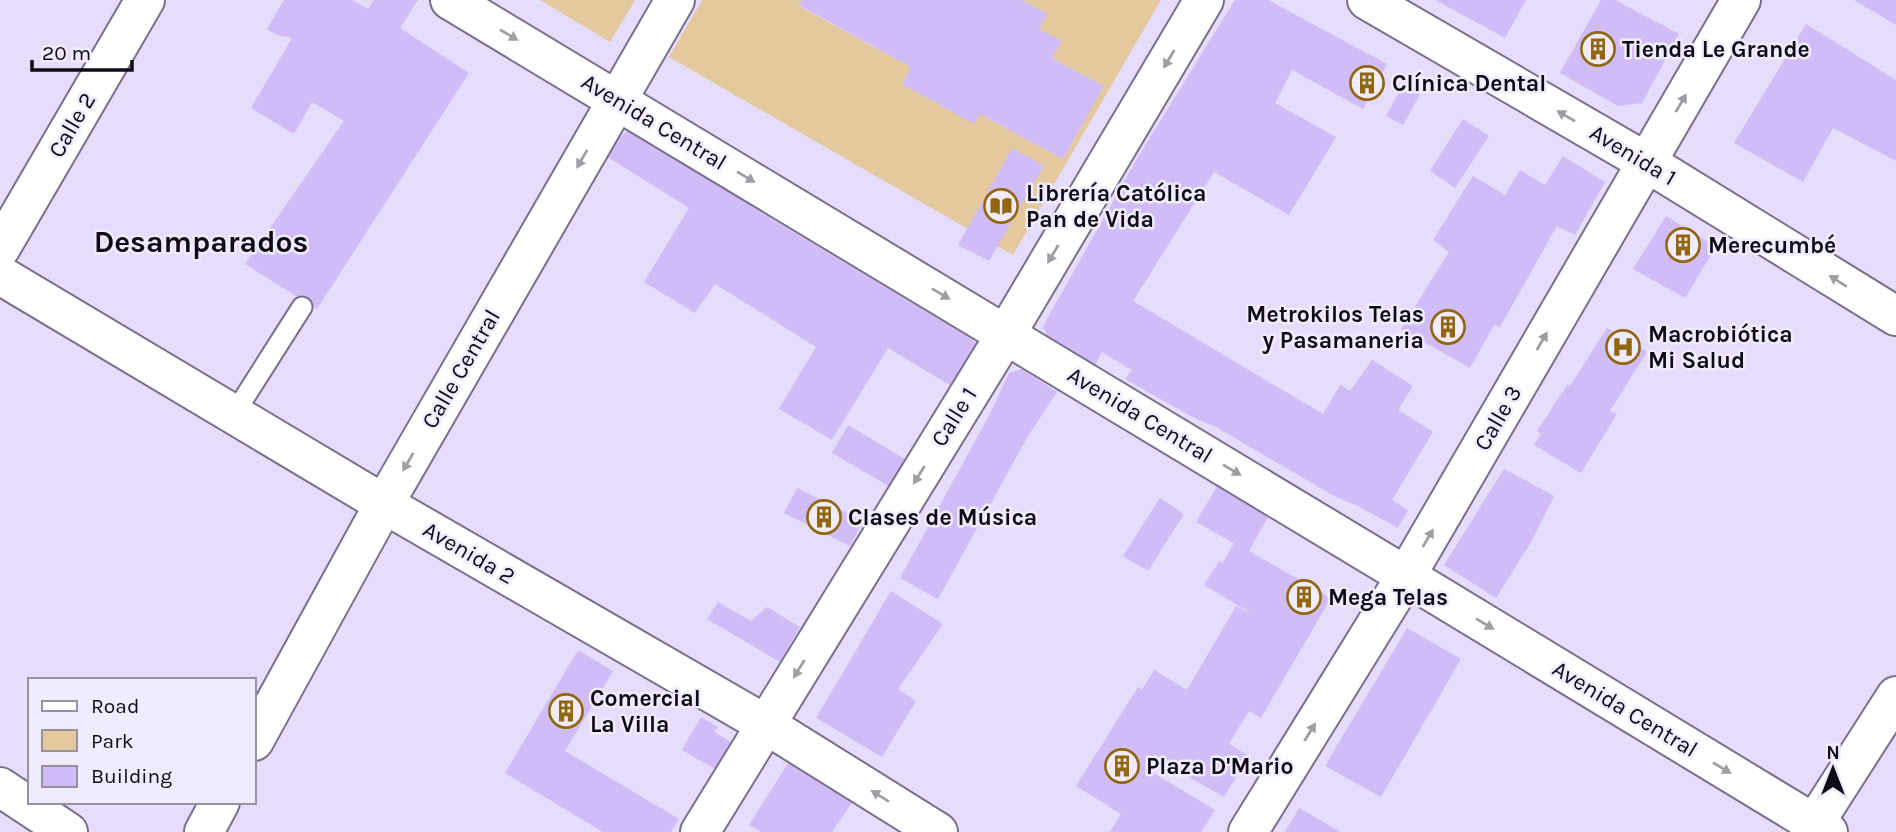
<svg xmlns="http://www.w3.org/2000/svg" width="1896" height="832" viewBox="0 0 1896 832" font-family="Karla,sans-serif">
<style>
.green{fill:#e5c99e}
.building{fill:#d0bdf7}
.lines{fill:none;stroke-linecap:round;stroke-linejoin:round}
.lane-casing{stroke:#79718c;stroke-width:23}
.street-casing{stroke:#79718c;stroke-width:42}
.secondary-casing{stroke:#79718c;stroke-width:42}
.lane{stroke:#fff;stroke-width:19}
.street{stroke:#fff;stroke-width:38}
.secondary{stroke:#fff;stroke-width:38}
.oneway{fill:#9f9ea2}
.labels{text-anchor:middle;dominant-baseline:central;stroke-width:5;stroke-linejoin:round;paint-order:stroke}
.poi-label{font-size:23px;font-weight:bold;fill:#0f0c16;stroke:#f1ebfe;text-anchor:start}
.street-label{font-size:23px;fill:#0f0c16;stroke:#f1ebfe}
.district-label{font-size:30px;font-weight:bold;fill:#0f0c16;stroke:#f1ebfe}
</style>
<rect width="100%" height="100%" fill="#e6dcfb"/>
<!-- green -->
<path class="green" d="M540,0h95l-25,42z
M702,0h100l-3,6 112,61 -9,17 78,30 83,45 40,-73 -51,-28 9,-16 -22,-13 8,-15 -25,-14h139l-148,255 -344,-198z"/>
<!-- building -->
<path class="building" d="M284,0h68l16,9 6,-9h44l-18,28 69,45 -152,236 -72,-45 99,-143 -32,-19 -18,32 -43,-26 41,-70 -15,-3 -10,-6z
M802,0h220l26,14 -9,15 23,12 -10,17 52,28 -41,73 -83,-45 -6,10 -72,-40 9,-17 -112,-62z
M1235,0h33l119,64 -24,45 -71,-39 -17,33 61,34 -47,78 -75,-43 -81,129 190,113 17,-29 10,6 22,-31 41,26 -15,24 35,22 -41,68 16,10 -10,18 -40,-22 -24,-10 -118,-69 -22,-9 -69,-39 7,-9 -30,-18 -7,13 -47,-27 -5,-12 95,-169z
M1435,0h91l-21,38z
M1601,0h14l64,34 -37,69 -24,3 -58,-33z
M1854,0h42v25z
M1806,24l90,56v81l-63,-33 -30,54 -69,-39z
M1408,76l17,9 -22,40 -17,-9z
M1463,119l26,17 -34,52 -25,-17z
M631,128l129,84 212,127 6,7 -25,41 -65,-39 -56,92 -53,-31 37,-62 -101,-63 -20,29 -51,-31 45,-74 -83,-52 12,-17z
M1012,148l32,18 -55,95 -31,-16z
M1563,156l42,26 -30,53 -18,-9 -57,101 -6,-2 -24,43 -69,-39 48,-77 -16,-12 40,-64 32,19 15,-25 25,15z
M1666,216l50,31 -31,51 -52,-29z
M1607,328l40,24 -37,59 7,3 -36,59 -47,-28 7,-11 -4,-3 30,-46 3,1z
M1022,369l35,23 -29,44 -90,163 -38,-21 90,-164 19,-41z
M848,425l60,36 -16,27 -60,-35z
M1504,469l50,27 -24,48 -34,54 -52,-33z
M1217,486l52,29 -20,36 82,47 -70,120 -12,-7 -20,33 20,12 -25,41 -65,-37 -7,12 63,38 -14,22h-91l11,-18 -45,-28 62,-99 4,3 12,-20 33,20 49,-84 18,9 -50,-30 16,-25 2,4 12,-21 -38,-21z
M797,488l66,33 -13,25 -66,-33z
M1160,498l24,16 -36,57 -25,-15z
M891,591l52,33 -45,65 18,12 -34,56 -66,-39z
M718,602l33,19 16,-14 33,20 -20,35 -73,-43z
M1407,628l54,31 -80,138 -56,-31z
M578,650l35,21 -48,80 114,68 -8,13h-68l-98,-59z
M701,717l17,10 -4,5 17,10 -16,27 -33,-19z
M790,760l63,41 -21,31h-71l-12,-7z
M1299,808l42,24h-56z"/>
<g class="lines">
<!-- lane casing -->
<g class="lane-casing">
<path id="lane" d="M234,414l68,-107"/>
</g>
<!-- street casing -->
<g class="street-casing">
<path id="street" d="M1646,162l250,154
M0,249l145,-249
M0,275l384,229 381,220 173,108
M1406,576l422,256
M254,741l130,-237 291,-504
M0,787l68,45
M204,832l16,-30
M1809,832l87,-136"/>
</g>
<!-- secondary casing -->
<g class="secondary-casing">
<path id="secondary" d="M450,0l956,576
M1367,0l279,162
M700,832l306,-498 198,-334
M1248,832l158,-256 335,-576"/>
</g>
<!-- lane -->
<use href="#lane" class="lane"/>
<!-- street -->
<use href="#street" class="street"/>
<!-- secondary -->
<use href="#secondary" class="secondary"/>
</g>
<!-- one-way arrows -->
<defs><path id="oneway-solid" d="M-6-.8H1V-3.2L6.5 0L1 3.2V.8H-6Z" transform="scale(1.75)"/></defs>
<g class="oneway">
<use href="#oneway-solid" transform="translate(509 35) rotate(31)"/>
<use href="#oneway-solid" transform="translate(1169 59) rotate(121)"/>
<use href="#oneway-solid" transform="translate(1681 103) rotate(-60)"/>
<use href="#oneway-solid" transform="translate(1566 116) rotate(-150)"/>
<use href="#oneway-solid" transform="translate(582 159) rotate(120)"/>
<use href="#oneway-solid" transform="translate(746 177) rotate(31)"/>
<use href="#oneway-solid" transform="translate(1053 254) rotate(121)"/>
<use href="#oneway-solid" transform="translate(1838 281) rotate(-148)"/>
<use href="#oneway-solid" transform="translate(941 294) rotate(31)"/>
<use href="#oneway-solid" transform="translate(1542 341) rotate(-60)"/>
<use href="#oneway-solid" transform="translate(408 462) rotate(120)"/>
<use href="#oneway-solid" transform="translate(1232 470) rotate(31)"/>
<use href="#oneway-solid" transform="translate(919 475) rotate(122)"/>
<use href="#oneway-solid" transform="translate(1428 538) rotate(-60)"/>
<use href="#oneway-solid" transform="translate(1485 624) rotate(31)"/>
<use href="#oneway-solid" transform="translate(799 669) rotate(122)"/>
<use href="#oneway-solid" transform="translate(1310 732) rotate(-58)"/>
<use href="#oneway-solid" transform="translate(1722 768) rotate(31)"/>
<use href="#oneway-solid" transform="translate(880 796) rotate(-148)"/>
</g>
<!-- icons -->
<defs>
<g id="building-ring" transform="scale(1.75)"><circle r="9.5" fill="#f1ebfe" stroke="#91660f" stroke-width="1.5"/><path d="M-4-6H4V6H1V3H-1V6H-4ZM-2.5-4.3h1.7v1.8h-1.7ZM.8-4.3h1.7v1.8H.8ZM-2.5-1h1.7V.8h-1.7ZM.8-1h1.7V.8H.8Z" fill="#91660f"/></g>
<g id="library-ring" transform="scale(1.75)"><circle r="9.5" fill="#f1ebfe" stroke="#91660f" stroke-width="1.5"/><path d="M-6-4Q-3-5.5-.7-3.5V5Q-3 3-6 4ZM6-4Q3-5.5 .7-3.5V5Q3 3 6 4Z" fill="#91660f"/></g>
<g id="hospital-ring" transform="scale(1.75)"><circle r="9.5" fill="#f1ebfe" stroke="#91660f" stroke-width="1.5"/><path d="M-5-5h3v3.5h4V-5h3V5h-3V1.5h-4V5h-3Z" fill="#91660f"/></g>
</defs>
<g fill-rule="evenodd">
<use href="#building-ring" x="1598" y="49"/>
<use href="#building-ring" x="1367" y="83"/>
<use href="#library-ring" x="1001" y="206"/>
<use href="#building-ring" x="1683" y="245"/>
<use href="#building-ring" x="1448" y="327"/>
<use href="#hospital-ring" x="1623" y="347"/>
<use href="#building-ring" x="824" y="517"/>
<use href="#building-ring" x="1304" y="597"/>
<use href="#building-ring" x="566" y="711"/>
<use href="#building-ring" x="1122" y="766"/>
</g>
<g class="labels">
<!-- poi labels -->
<g class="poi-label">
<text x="1622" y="49">Tienda Le Grande</text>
<text x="1392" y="83">Clínica Dental</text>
<text x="1026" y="193">Librería Católica<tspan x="1026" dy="26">Pan de Vida</tspan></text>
<text x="1708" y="245">Merecumbé</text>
<text x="1424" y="314" text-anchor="end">Metrokilos Telas<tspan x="1424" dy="26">y Pasamaneria</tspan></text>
<text x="1648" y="334">Macrobiótica<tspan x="1648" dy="26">Mi Salud</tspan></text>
<text x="848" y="517">Clases de Música</text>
<text x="1328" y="597">Mega Telas</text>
<text x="590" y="698">Comercial<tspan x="590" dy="26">La Villa</tspan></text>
<text x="1146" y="766">Plaza D'Mario</text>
</g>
<!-- street labels -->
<g class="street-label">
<text transform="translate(654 122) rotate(31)">Avenida Central</text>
<text transform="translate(72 125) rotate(-60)">Calle 2</text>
<text transform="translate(1633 155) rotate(31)">Avenida 1</text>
<text transform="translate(461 369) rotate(-60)">Calle Central</text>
<text transform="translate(1140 415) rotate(31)">Avenida Central</text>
<text transform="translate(954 417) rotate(-58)">Calle 1</text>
<text transform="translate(1498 418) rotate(-60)">Calle 3</text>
<text transform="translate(469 553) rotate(30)">Avenida 2</text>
<text transform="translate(1625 709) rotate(31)">Avenida Central</text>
</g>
<!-- district labels -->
<g class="district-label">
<text x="201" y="242">Desamparados</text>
</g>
</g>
<!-- legend -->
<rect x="28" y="678" width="228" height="126" fill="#f1ebfe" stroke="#9792a1" stroke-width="2"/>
<rect x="42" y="701" width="35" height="10" fill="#ffffff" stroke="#9792a1" stroke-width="2"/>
<text x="91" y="713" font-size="21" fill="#0f0c16">Road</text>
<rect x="42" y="730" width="35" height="21" fill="#e5c99e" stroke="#9792a1" stroke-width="2"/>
<text x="91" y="748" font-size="21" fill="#0f0c16">Park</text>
<rect x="42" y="766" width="35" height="21" fill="#d0bdf7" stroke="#9792a1" stroke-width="2"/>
<text x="91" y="783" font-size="21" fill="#0f0c16">Building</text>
<!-- north arrow -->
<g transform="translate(1833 769)" stroke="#f1ebfe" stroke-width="5" paint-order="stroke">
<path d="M0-5L12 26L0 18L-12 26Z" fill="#0f0c16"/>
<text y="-10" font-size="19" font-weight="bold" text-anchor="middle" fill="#0f0c16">N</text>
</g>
<!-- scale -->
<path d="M32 60v10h100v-10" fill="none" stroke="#0f0c16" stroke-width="3.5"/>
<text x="42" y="60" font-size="21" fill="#0f0c16" stroke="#f1ebfe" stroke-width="5" paint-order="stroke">20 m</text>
</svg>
